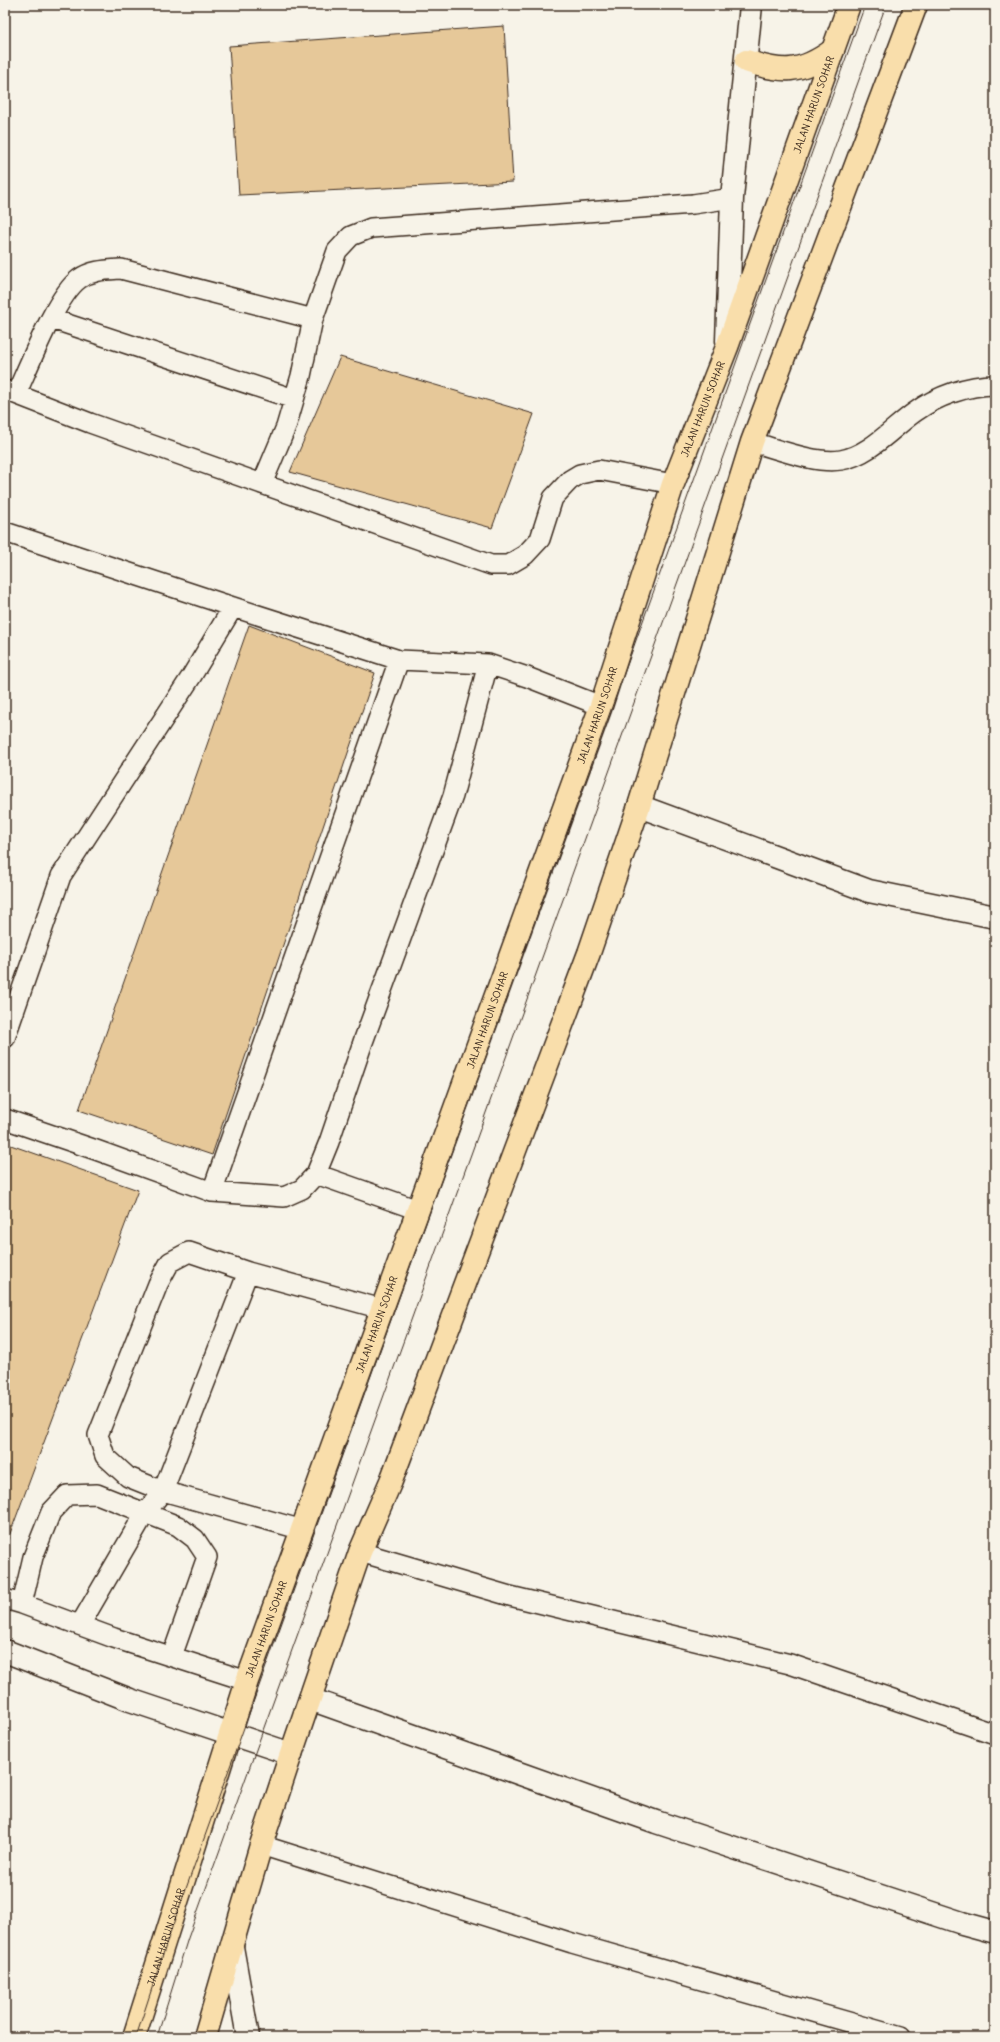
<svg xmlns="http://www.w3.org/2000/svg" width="1000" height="2042" viewBox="0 0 1000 2042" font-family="Delius,sans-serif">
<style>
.building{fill:#e6c899;stroke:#3b2a1e}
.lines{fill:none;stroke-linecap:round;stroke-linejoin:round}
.lane-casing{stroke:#3b2a1e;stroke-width:22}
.street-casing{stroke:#3b2a1e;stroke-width:25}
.highway-casing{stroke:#3b2a1e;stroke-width:25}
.lane{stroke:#f7f3e8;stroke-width:19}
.street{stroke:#f7f3e8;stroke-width:22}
.highway{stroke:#f9deab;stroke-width:22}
.tram{stroke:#3b2a1e;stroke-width:1}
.labels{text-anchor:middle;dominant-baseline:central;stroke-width:3;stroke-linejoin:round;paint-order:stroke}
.street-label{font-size:10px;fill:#3b2a1e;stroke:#f7f3e8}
</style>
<rect width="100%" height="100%" fill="#f7f3e8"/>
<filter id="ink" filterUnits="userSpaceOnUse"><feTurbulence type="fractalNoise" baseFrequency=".025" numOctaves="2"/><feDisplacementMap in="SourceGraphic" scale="8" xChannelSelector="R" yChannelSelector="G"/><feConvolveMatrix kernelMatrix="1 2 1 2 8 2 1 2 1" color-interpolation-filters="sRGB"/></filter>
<g filter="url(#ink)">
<!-- building -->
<path class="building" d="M504,26l9,156 -274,13 -10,-149z
M340,357l194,57 -42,114 -202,-56z
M249,625l126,48 -163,482 -133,-45z
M5,1143l133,47 -133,357z"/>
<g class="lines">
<!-- lane casing -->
<g class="lane-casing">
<path id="lane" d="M52,319l242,80
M5,390l85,33 401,142h17l17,-10 15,-16 13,-41 17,-18 10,-6 19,-4 74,14
M16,394c13,-28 40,-98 63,-115 13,-9 27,-9 42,-10l192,50
M752,442c26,7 63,22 89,18 29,-5 51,-32 74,-48 22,-16 53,-27 80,-27
M262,484l24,-57 15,-51 12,-57 24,-68 14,-15 20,-8 322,-24 39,-6
M5,532l228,75 166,53 89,4 39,13 74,29
M5,1038l56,-162 130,-199 42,-70
M5,1119l91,31 116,42 72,5 18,-8 14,-15 13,-32 34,-100 90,-246 35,-132
M316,1174l102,36
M212,1192l187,-532
M303,1530l-140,-39 -35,-14 -23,-21 -7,-21 60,-151 12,-22 19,-10 59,20 134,37
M360,1552l150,44 280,68 205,70
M5,1599l17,5
M80,1625l65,-112 18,-22 85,-219
M172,1656l35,-99 -12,-18 -17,-13 -81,-32 -30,1 -16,17 -18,45 -11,47 92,34 133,43
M261,1845l311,98 329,94"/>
</g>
<!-- street casing -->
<g class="street-casing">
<path id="street" d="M727,341l5,-143 19,-193
M639,806l230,85 126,26
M5,1651l125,49 161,54
M310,1699l346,123 306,101 33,9
M232,1947l16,90"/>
</g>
<!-- highway casing -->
<g class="highway-casing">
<g id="highway">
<path d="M746,61c36,12 54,13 87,-11"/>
<path id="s1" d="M134,2037l113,-356 354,-975 72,-222 54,-137 122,-342"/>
<path d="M205,2037l56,-192 30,-91 69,-202 31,-71 198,-528 50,-147 113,-364 164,-437"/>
</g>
</g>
<!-- lane -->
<use href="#lane" class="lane"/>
<!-- street -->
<use href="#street" class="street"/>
<!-- highway -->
<use href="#highway" class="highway"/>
<!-- tram -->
<path class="tram" d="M136,2037l34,-104 695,-1928
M157,2037l31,-99 698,-1933"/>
</g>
</g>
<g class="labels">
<!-- street labels -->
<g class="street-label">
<text stroke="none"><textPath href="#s1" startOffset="2049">JALAN HARUN SOHAR</textPath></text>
<text stroke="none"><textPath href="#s1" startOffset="1725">JALAN HARUN SOHAR</textPath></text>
<text stroke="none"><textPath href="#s1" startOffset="1401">JALAN HARUN SOHAR</textPath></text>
<text stroke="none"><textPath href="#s1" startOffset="1077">JALAN HARUN SOHAR</textPath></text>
<text stroke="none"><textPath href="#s1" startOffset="753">JALAN HARUN SOHAR</textPath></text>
<text stroke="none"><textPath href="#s1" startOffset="429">JALAN HARUN SOHAR</textPath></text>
<text stroke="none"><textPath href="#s1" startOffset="105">JALAN HARUN SOHAR</textPath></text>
</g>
</g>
<!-- margin -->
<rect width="1000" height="2042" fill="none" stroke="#f7f3e8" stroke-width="20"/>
<rect x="10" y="10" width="980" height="2022" fill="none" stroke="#3b2a1e" stroke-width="1.5" filter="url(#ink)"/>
</svg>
